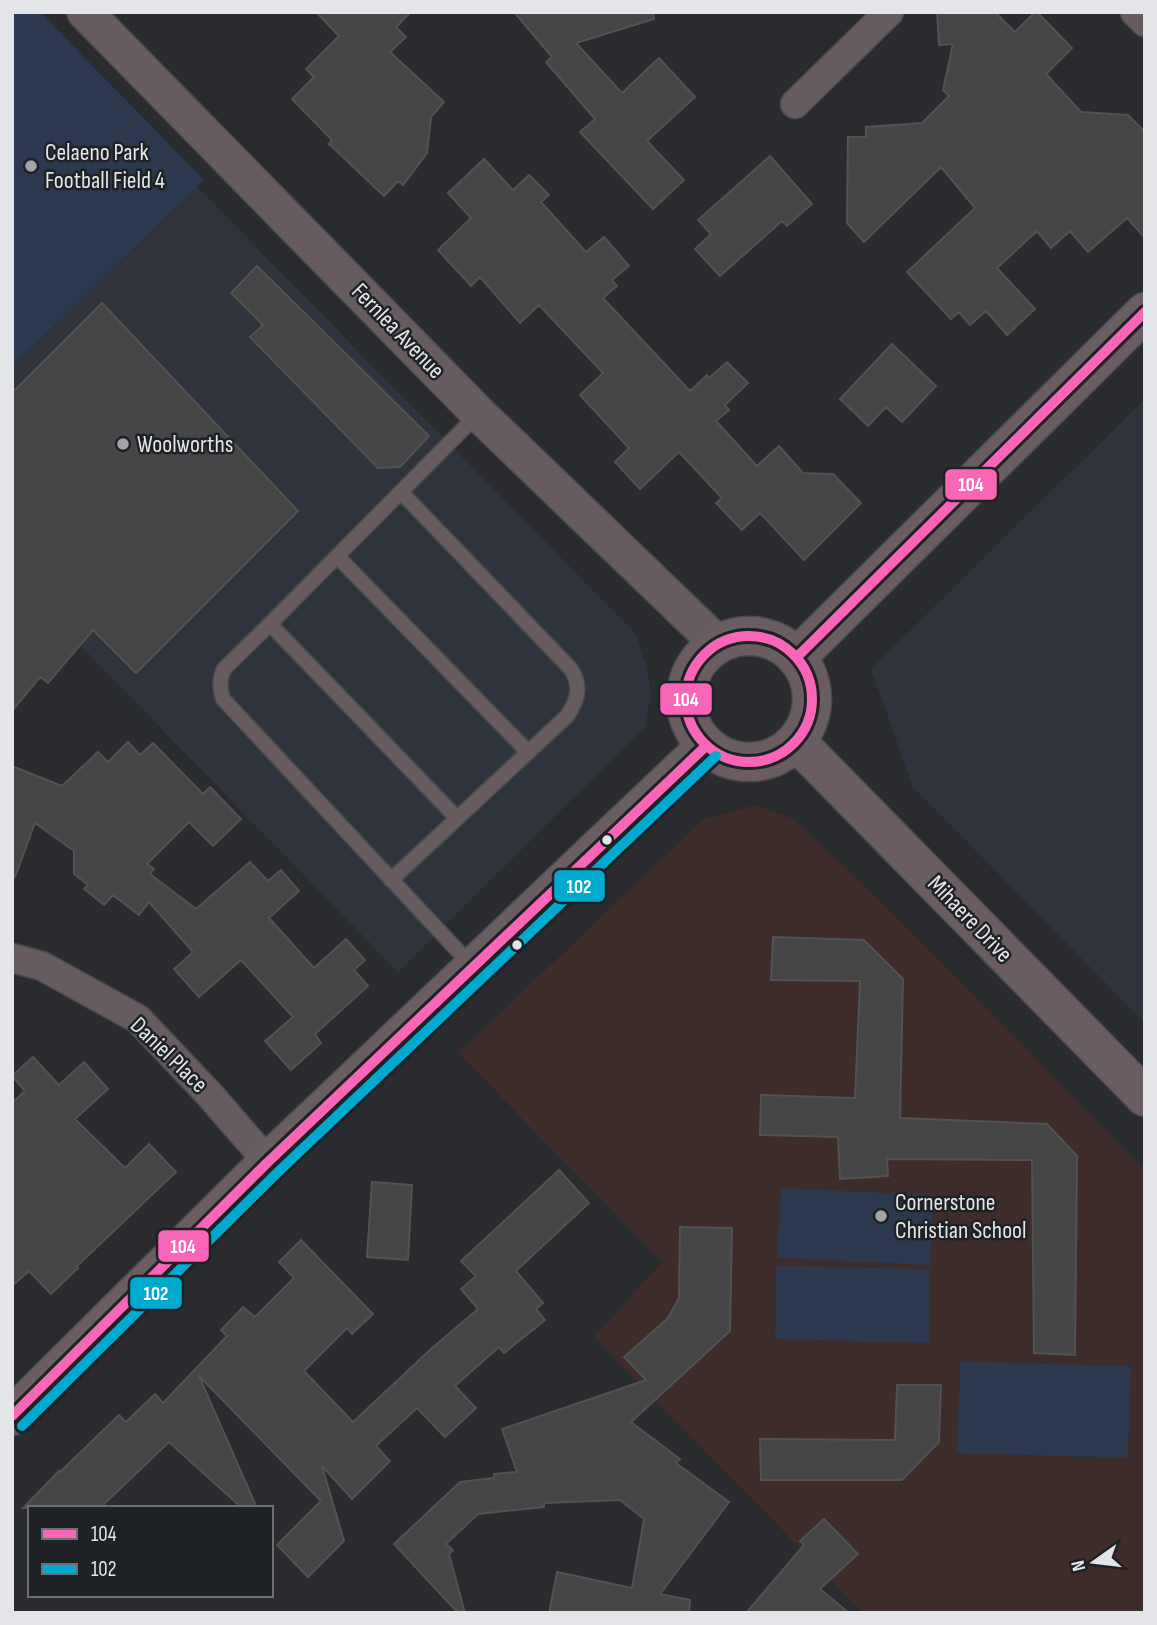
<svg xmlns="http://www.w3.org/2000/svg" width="1157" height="1625" viewBox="0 0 1157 1625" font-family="'Sofia Sans Condensed',sans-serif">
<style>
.built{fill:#2f343c}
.education{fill:#3d2c29}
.green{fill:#2b384e}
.building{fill:#464647;stroke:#525253;stroke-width:2}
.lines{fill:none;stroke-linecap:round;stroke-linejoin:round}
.service-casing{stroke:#48494b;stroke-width:17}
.minor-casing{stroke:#48494b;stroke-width:31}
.tertiary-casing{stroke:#48494b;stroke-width:38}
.secondary-casing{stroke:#48494b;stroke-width:41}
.service{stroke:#665b5f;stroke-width:14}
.minor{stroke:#665b5f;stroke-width:28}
.tertiary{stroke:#665b5f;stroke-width:35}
.secondary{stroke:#6a5d62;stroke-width:38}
.bus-1-casing{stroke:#1e2125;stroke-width:16}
.bus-2-casing{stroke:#1e2125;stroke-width:16}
.bus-1{stroke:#fa66b7;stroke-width:10}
.bus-2{stroke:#00a9ce;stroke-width:10}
.poi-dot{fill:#a2a4a7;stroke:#1e2125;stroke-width:2.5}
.bus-dot{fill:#e3e5e8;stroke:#1e2125;stroke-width:2.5}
.labels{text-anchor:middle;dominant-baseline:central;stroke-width:5;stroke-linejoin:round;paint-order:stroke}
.poi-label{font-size:24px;fill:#e3e5e8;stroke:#1e2125;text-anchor:start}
.street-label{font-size:24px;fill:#e3e5e8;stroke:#1e2125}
.line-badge{stroke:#1e2125;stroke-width:2.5}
.badge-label{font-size:19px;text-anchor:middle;font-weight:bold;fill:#fff}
</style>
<rect width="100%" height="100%" fill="#292b2e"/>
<!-- built -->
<path class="built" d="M197,187l438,446 12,35 4,27 -6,32 -247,245 -386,-397v-208z
M1145,399v624l-232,-236 -42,-118z"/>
<!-- education -->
<path class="education" d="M754,805l40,14 105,101 246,250v443h-282l-269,-276 68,-75 -204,-209 245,-233z"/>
<!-- green -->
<path class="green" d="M12,12h28l164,168 -192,187z
M781,1188l152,7 -3,70 -153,-7z
M776,1266l154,3 -1,74 -154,-4z
M960,1362l171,4 -3,92 -171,-5z"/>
<!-- building -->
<path class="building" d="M316,12h95l-15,15 10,10 -16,15 54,50 -13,15 -4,36 -24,32 -5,-4 -14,15 -55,-52 3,-4 -40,-41 22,-22 -8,-8 33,-33z
M514,12h139l1,7 -78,24 46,50 37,-35 36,39 -48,44 37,39 -31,29 -73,-77 15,-13 -49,-57 6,-5z
M937,12h58l20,20 20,-20h2l35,36 -26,26 35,38 47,3 17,17v106l-18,-20 -39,34 -18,-21 -19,17 -14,-17 -40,37 38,41 -28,26 -21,-24 -16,14 -11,-13 -8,7 -44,-47 68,-64 -34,-41 -77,75 -17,-19 1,-86h18v-10l56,-4 27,-27 -6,-6 10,-46 -14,1z
M770,156l42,48 -25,22 -5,-5 -62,55 -25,-27 16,-15 -13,-14z
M484,159l29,31 16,-15 20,20 -8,7 45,50 18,-15 25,29 -17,14 5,6 -14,12 87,93 17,-16 2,3 18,-16 21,21 -23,22 4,5 -13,11 41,45 22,-20 24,27 30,1 28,29 -57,57 -44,-47 -18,17 -26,-27 6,-5 -43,-46 -39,37 -25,-27 14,-14 -49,-53 23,-22 -64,-68 -19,18 -40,-46 -9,9 -33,-36 33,-32 -23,-25z
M257,266l172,170 -29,31 -22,1 -128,-131 13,-12 -32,-32z
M102,303l196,208 -162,162 -43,-43 -45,53 -8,-6 -28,34v-318z
M892,344l44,42 -34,36 -16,-15 -18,19 -28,-27z
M128,742l12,13 13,-12 50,51 7,-7 31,32 -28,27 -24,-24 -42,42 7,5 -4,5 46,35 54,-47 18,19 13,-11 18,21 -30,27 45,50 32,-29 19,21 -11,10 14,16 -53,48 6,9 -30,27 -26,-29 28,-24 -52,-57 -42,37 -25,-28 19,-17 -44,-50 -10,13 -26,-20 -9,10 -20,-16 4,-4 -14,-11v-23l-39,-28 -20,54 -3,-1v-110l50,20 36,-34 10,10z
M773,937l91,3 39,39 -3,139 147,6 30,32 -2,199 -41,-2 -2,-193 -145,-1 1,17 -48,3 -2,-42 -78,-2 1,-40 94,3 5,-117 -89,-1z
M33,1057l26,28 25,-23 24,27 -33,30 50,49 24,-24 27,28 -99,94 1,2 -27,26 -22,-23 -17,15v-183l13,-12 -13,-15z
M559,1170l30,33 -73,68 27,32 -7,6 9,11 -41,33 -5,-6 -44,39 21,22 -31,29 -28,-29 -41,38 14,15 -38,38 -30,-33 22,75 -36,36 -31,-32 44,-44 -122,-125 58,132h-15l-73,-66 -69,66h-77l36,-37 1,1 59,-57 7,7 29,-28 8,9 64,-67 -6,-6 22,-23 12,10 39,-39 -15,-16 22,-22 72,74 -21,20 -5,-6 -43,43 49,51 78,-73 47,-40 -17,-20 15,-13 -15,-15z
M372,1182l40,3 -4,75 -41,-3z
M680,1227l52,1 -2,103 -99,91 49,37 -4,4 53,39 -69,92 30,6 -1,13h-140l8,-41 75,16 12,-69 -24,-19 -76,3v4l-66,7 -32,30 7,6 -4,4 16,59h-7l-64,-69 66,-62 34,-4v-4l23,-2 -15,-43 144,-49 -22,-23 44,-39 11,-20z
M897,1385h44l-2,57 -37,38h-141l-1,-41 135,1z
M824,1519l34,35 -38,35 29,24h-103l58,-68 -4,-4z"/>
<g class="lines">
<!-- service casing -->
<g class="service-casing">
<path id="service" d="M338,557l190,195
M270,624l187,194
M391,880l176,-164c11,-15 15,-32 3,-48l-169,-176
M472,966l-249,-267c-3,-11 -4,-20 1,-30l46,-45 208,-210"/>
</g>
<!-- minor casing -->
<g class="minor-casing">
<path id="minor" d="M1135,12l10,10
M795,104l94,-92
M12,958l30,8 96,53 71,75 59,68"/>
</g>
<!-- tertiary casing -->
<g class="tertiary-casing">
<path id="tertiary" d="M85,12l394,402 238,229"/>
</g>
<!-- secondary casing -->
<g class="secondary-casing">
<path id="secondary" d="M686 699a63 63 0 1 1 126 0a63 63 0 1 1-126 0Z
M797,657l348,-345
M796,741l349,356
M12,1416l256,-254 438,-416"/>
</g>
<!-- service -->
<use href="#service" class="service"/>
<!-- minor -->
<use href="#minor" class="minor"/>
<!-- tertiary -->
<use href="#tertiary" class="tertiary"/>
<!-- secondary -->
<use href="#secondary" class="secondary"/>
<!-- bus-1 casing -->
<g class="bus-1-casing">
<path id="bus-1" d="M686 699a63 63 0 1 1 126 0a63 63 0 1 1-126 0Z
M797,657l348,-345
M12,1416l256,-254 438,-416"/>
</g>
<!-- bus-2 casing -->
<g class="bus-2-casing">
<path id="bus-2" d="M22,1426l256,-254 438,-416"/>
</g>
<!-- bus-1 -->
<use href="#bus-1" class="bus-1"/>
<!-- bus-2 -->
<use href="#bus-2" class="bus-2"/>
</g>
<!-- markers -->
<g class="poi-dot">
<circle cx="31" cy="166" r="7"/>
<circle cx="123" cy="444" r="7"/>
<circle cx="881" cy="1216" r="7"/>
</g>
<g class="bus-dot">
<circle cx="607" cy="840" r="6"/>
<circle cx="517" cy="945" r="6"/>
</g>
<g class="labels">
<!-- poi labels -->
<g class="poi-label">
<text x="45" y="152">Celaeno Park<tspan x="45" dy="28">Football Field 4</tspan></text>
<text x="137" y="444">Woolworths</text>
<text x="895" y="1202">Cornerstone<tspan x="895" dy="28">Christian School</tspan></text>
</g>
<!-- street labels -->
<g class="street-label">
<text transform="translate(398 331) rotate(46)">Fernlea Avenue</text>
<text transform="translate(970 919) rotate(46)">Mihaere Drive</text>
<text transform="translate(169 1055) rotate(44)">Daniel Place</text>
</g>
</g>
<g class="line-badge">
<rect x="944" y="468" width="54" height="33" rx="7" fill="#fa66b7"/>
<rect x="659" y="682" width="54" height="34" rx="7" fill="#fa66b7"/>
<rect x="553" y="869" width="53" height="34" rx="7" fill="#00a9ce"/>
<rect x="157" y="1229" width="53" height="34" rx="7" fill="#fa66b7"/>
<rect x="129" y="1276" width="54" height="34" rx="7" fill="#00a9ce"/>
</g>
<g class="badge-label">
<text x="971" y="491">104</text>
<text x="686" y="706">104</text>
<text x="579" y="893">102</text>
<text x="183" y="1253">104</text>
<text x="156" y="1300">102</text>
</g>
<!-- border -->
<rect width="1157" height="1625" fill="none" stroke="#e3e5e8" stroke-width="28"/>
<!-- legend -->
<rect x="28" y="1506" width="245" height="91" fill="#1e2125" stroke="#6d6f73" stroke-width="2"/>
<rect x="42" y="1529" width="35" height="10" fill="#fa66b7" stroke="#6d6f73" stroke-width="2"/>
<text x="91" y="1541" font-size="21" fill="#e3e5e8">104</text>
<rect x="42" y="1564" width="35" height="10" fill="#00a9ce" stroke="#6d6f73" stroke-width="2"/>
<text x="91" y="1576" font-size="21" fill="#e3e5e8">102</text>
<!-- north arrow -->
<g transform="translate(1094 1562) rotate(256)" stroke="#1e2125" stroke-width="5" paint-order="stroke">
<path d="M0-5L12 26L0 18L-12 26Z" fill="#e3e5e8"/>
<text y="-10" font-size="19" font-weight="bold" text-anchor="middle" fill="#e3e5e8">N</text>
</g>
</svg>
